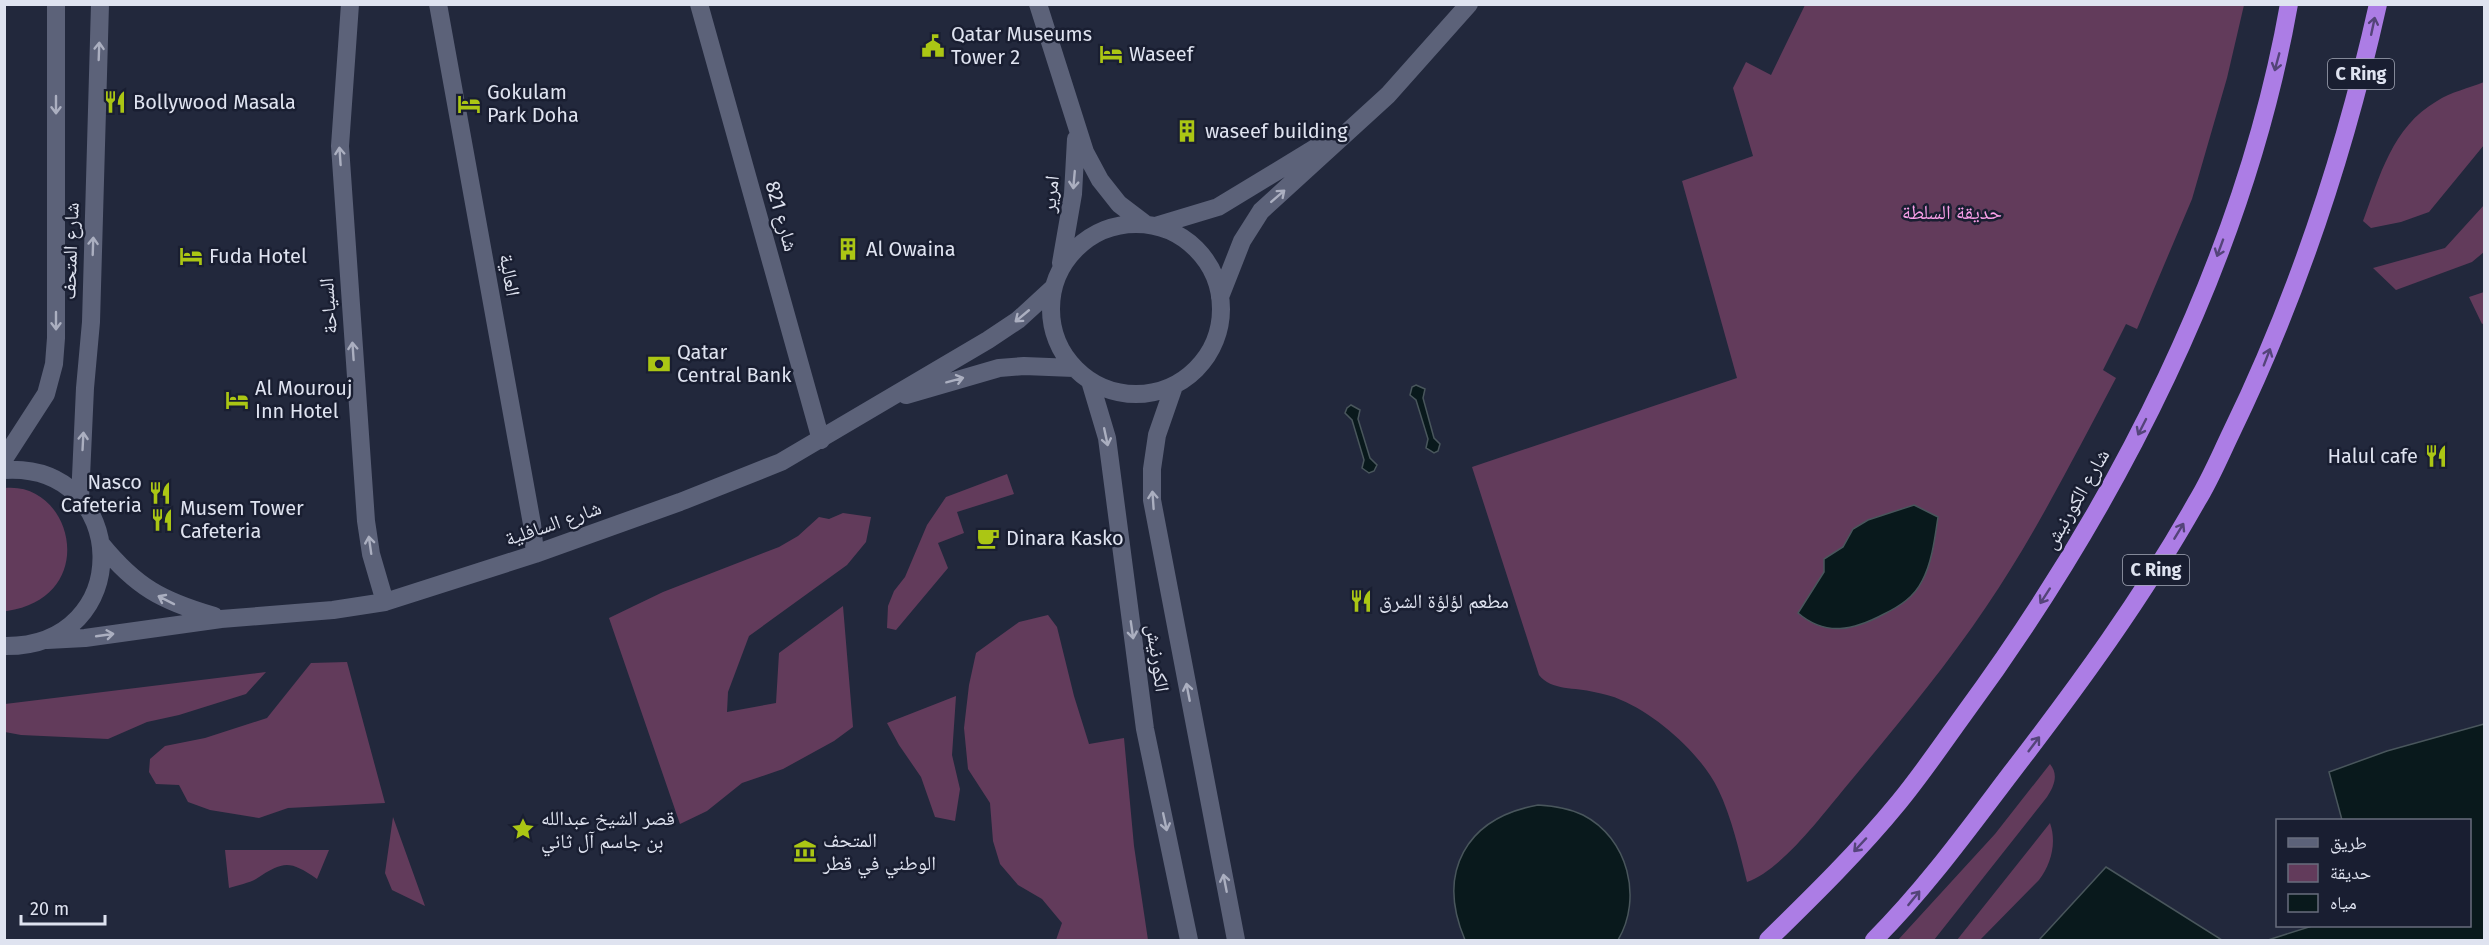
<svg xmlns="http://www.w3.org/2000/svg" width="2489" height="945" viewBox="0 0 2489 945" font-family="'Fira Sans','Noto Naskh Arabic',sans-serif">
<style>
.green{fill:#623b5b}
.water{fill:#09191c;stroke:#49565c;stroke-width:1.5}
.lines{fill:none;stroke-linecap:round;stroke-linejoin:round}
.minor{stroke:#5c6279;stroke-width:18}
.highway{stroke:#ac7de5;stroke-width:18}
.oneway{stroke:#544479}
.oneway2{stroke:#abafc0}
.labels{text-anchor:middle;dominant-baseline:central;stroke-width:5;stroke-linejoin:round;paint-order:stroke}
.shield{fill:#191e31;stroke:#a4a8b7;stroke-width:1.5}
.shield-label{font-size:18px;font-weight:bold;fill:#dfe3f0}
.poi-label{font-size:20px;fill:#dfe3f0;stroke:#191e31;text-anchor:start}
.street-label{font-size:20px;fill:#dfe3f0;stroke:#191e31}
.park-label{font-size:20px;fill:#faa0e9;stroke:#191e31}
</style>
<rect width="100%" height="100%" fill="#22283c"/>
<!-- green -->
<path class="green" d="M1805,5h439l-17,73 -35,121 -55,130 -11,-5 -23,46 13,8c-41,77 -81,157 -130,229 -43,64 -93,123 -142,182 -24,29 -63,81 -97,93 -8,-31 -15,-64 -29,-93 -17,-35 -61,-74 -97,-89 -8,-4 -18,-6 -27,-8 -18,-5 -43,-1 -55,-17l-67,-208 265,-89 -55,-197 71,-25 -20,-68 13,-26 25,13z
M2484,82v63l-55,67 -28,10 -30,6 -8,-7c17,-45 29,-94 74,-120 14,-9 32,-13 47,-19z
M2484,205v47l-12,10 -76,28 -23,-22 72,-20z
M2484,292v31l-2,1 -13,-27z
M1007,474l7,20 -57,18 7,21 -26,10 10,25 -52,62 -9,-2 1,-22 6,-15 11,-14 22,-52 19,-28z
M5,488c68,-7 96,109 2,123h-3z
M843,513l28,4 -5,25 -19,23 -98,71 -21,56 -1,20 49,-9 3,-50 64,-47 10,121 -19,14 -51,28 -41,14 -35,28 -27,13 -71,-206 54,-26 116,-45 19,-11 21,-19 10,2z
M1048,615l9,12 17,69 15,48 35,-6 10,108 14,94h-92l6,-17 -20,-24 -24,-14 -18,-21 -7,-23 -3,-38 -22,-34 -4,-41 5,-43 7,-32 43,-31z
M347,662l38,141 -97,5 -29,10 -49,-8 -22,-8 -9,-17 -23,-1 -7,-12 1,-13 15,-13 40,-8 62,-20 44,-55z
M266,672l-20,22 -67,21 -32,7 -39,17 -87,-4 -16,-3v-28z
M956,696l-4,59 8,34 -5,32 -20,-4 -14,-40 -22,-32 -12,-22z
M2050,764c9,11 4,22 -3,33l-113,143h-36l97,-106z
M393,817l32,89 -33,-16 -7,-17z
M2050,823c7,20 1,41 -11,57l-59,60h-23z
M225,850h104l-12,29c-28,-19 -33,-18 -61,0 -7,4 -18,6 -27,9z"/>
<!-- water -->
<path class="water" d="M1416,385l9,4 -2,9 11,40 6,6 -2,7 -4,2 -8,-5 2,-9 -12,-39 -6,-5 2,-8z
M1351,405l9,5 -2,9 12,39 7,7 -3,6 -5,2 -7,-5 2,-8 -12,-40 -7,-7 2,-5z
M1914,505l24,12c-3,20 -6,46 -16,64 -8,16 -22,25 -38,33 -30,16 -58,23 -86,-1l26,-41v-13l19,-12 10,-18 15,-9z
M2484,724v216h-216l44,-14h158v-106h-128l-13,-48 58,-21z
M1538,805c15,1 31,3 45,10 45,23 60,83 35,125h-153c-29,-68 1,-122 73,-135z
M2106,867l116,73h-183z"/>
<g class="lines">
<!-- minor -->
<path class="minor" d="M350,4l-10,142 26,375 5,33 14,48
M438,4l94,520 3,30
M699,4l122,436
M1038,4l47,148 15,28 19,24 25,19
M1051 309a85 85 0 1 1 170 0a85 85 0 1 1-170 0Z
M1155,226l63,-19 107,-65
M1061,263l12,-69 3,-55
M1220,297l22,-56 19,-30 127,-116 81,-91
M1090,381l17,57 38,291 44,211
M1174,386l-17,49 -5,34v31l84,440
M906,395l93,-27 25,-2 50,2
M4,459l42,-65 8,-30 2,-26v-334
M4,470c127,-8 133,178 0,176
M80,499l5,-111 6,-66 9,-318
M101,544c35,43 61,57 113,72
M47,640l38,-2 136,-19 112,-9 52,-8 150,-48 145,-52 101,-40 207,-122 30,-20 35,-32"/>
<!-- highway -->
<path class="highway" d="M1768,940c45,-44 91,-89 131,-138 23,-28 44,-59 65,-88 152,-207 280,-455 325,-710
M1874,940c51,-51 93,-109 137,-167 67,-87 132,-176 186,-272 13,-21 23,-45 34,-68 66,-136 114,-281 147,-429"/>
</g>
<!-- one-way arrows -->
<defs><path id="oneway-shaft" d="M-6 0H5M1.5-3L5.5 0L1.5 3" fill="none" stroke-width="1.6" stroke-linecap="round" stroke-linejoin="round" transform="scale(1.5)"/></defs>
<g class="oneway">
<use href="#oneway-shaft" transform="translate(2373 26) rotate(-78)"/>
<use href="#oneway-shaft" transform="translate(2277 62) rotate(105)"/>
<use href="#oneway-shaft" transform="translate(2220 248) rotate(110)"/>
<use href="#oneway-shaft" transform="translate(2267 357) rotate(-69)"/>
<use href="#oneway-shaft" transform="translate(2142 427) rotate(117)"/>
<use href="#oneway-shaft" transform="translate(2179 531) rotate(-59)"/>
<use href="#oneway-shaft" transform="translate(2045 596) rotate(123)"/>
<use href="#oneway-shaft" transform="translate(2034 744) rotate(-53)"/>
<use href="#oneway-shaft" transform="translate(1860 845) rotate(133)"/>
<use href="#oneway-shaft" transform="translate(1914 898) rotate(-51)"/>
</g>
<g class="oneway2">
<use href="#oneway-shaft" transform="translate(99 51) rotate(-88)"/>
<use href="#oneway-shaft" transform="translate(56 105) rotate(90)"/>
<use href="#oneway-shaft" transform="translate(340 156) rotate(-94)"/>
<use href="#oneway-shaft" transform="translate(1074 180) rotate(95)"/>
<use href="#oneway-shaft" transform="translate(1278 196) rotate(-41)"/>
<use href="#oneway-shaft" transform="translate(93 246) rotate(-88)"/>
<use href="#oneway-shaft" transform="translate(1022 316) rotate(140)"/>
<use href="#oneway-shaft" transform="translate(56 321) rotate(90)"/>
<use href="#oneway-shaft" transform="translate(353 351) rotate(-94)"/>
<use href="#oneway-shaft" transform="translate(955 380) rotate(-15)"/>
<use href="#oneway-shaft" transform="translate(1106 437) rotate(78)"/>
<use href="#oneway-shaft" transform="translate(83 441) rotate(-87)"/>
<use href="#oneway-shaft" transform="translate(1153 500) rotate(-94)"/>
<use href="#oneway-shaft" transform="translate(370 545) rotate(-98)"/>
<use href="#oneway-shaft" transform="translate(166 600) rotate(-153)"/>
<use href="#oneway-shaft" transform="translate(1132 630) rotate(82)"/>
<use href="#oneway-shaft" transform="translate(105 635) rotate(-8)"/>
<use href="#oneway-shaft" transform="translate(1188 692) rotate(-101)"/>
<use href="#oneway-shaft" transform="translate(1165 822) rotate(78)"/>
<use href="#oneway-shaft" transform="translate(1225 883) rotate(-101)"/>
</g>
<!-- icons -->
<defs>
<g id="civic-bare" transform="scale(1.8)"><path d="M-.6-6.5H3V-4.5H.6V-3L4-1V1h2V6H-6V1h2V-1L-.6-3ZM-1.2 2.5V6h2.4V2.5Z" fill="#abc614" stroke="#191e31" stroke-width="2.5" paint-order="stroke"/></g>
<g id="hotel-bare" transform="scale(1.8)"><path d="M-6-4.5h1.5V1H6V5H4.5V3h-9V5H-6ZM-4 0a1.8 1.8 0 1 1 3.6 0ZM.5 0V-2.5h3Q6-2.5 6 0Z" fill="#abc614" stroke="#191e31" stroke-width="2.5" paint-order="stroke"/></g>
<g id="restaurant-bare" transform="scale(1.8)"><path d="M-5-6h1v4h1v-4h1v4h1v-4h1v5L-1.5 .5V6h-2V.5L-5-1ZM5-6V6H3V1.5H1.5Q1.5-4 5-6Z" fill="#abc614" stroke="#191e31" stroke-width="2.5" paint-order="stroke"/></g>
<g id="building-bare" transform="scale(1.8)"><path d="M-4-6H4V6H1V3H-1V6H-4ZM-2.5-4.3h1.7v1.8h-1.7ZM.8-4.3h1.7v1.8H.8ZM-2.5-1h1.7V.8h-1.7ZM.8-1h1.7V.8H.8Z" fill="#abc614" stroke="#191e31" stroke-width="2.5" paint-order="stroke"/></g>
<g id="bank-bare" transform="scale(1.8)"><path d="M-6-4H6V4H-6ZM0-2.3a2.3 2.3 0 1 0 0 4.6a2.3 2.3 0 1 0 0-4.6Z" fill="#abc614" stroke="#191e31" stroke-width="2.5" paint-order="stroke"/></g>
<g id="cafe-bare" transform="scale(1.8)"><path d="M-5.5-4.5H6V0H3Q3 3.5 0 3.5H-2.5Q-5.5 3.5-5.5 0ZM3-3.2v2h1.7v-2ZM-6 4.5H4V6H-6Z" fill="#abc614" stroke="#191e31" stroke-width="2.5" paint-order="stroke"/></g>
<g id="sight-bare" transform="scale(1.8)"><path d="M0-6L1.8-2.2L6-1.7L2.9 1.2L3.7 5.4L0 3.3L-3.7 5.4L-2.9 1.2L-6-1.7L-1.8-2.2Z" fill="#abc614" stroke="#191e31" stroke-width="2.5" paint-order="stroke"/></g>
<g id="museum-bare" transform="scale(1.8)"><path d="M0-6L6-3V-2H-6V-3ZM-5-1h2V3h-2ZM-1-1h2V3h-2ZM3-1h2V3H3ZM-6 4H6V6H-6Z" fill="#abc614" stroke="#191e31" stroke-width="2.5" paint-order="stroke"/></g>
</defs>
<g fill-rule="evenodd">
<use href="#civic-bare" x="933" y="46"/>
<use href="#hotel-bare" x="1111" y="54"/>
<use href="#restaurant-bare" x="115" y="102"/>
<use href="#hotel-bare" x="469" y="104"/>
<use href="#building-bare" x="1187" y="131"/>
<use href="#building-bare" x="848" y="249"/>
<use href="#hotel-bare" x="191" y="256"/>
<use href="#bank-bare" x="659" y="364"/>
<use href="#hotel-bare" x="237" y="400"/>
<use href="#restaurant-bare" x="2436" y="456"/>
<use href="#restaurant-bare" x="160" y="493"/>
<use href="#restaurant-bare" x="162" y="520"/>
<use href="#cafe-bare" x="988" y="538"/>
<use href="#restaurant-bare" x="1361" y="601"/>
<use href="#sight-bare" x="523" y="829"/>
<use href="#museum-bare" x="805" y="851"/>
</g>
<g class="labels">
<!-- shield labels -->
<g class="shield">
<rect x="2328" y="59" width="66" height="30" rx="4.5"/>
<rect x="2123" y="555" width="66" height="30" rx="4.5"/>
</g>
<g class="shield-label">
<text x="2361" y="74">C Ring</text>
<text x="2156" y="570">C Ring</text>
</g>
<!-- poi labels -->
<g class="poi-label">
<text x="951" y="34">Qatar Museums<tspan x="951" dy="23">Tower 2</tspan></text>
<text x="1129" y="54">Waseef</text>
<text x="487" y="92">Gokulam<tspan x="487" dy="23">Park Doha</tspan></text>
<text x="133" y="102">Bollywood Masala</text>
<text x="1205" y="131">waseef building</text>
<text x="866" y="249">Al Owaina</text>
<text x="209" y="256">Fuda Hotel</text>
<text x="677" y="352">Qatar<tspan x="677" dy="23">Central Bank</tspan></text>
<text x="255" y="388">Al Mourouj<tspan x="255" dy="23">Inn Hotel</tspan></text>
<text x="2418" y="456" text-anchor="end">Halul cafe</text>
<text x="142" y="482" text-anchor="end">Nasco<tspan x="142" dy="23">Cafeteria</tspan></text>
<text x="180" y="508">Musem Tower<tspan x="180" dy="23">Cafeteria</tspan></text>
<text x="1006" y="538">Dinara Kasko</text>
<text x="1379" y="601">مطعم لؤلؤة الشرق</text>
<text x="541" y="818">قصر الشيخ عبدالله<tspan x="541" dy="23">بن جاسم آل ثاني</tspan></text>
<text x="823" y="840">المتحف<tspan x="823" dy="23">الوطني في قطر</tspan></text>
</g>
<!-- street labels -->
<g class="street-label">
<text transform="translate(1050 194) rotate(-84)">امرير</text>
<text transform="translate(782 216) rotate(74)">شارع 821</text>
<text transform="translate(70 251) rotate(-88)">شارع المتحف</text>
<text transform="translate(510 275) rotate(80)">العالية</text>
<text transform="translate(328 306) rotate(-94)">السياحة</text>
<text transform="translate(2076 499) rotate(-60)">شارع الكورنيش</text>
<text transform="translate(553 523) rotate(-19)">شارع السافلية</text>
<text transform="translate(1158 658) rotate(82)">الكورنيش</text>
</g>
<!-- park labels -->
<g class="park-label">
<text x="1952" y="212">حديقة السلطة</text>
</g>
</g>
<!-- border -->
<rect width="2489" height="945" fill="none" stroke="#dfe3f0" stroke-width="12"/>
<!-- legend -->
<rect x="2276" y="819" width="195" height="108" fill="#191e31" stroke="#686d7d" stroke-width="1.5"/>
<rect x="2288" y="838" width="30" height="9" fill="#5c6279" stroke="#686d7d" stroke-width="1.5"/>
<text x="2330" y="849" font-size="18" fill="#dfe3f0">طريق</text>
<rect x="2288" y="864" width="30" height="18" fill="#623b5b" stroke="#686d7d" stroke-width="1.5"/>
<text x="2330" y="879" font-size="18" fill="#dfe3f0">حديقة</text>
<rect x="2288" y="894" width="30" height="18" fill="#09191c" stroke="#686d7d" stroke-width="1.5"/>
<text x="2330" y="909" font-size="18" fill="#dfe3f0">مياه</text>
<!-- scale -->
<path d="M21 915v9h84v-9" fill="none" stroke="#dfe3f0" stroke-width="3"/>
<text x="30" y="915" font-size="18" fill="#dfe3f0" stroke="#191e31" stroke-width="4.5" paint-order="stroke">20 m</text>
</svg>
